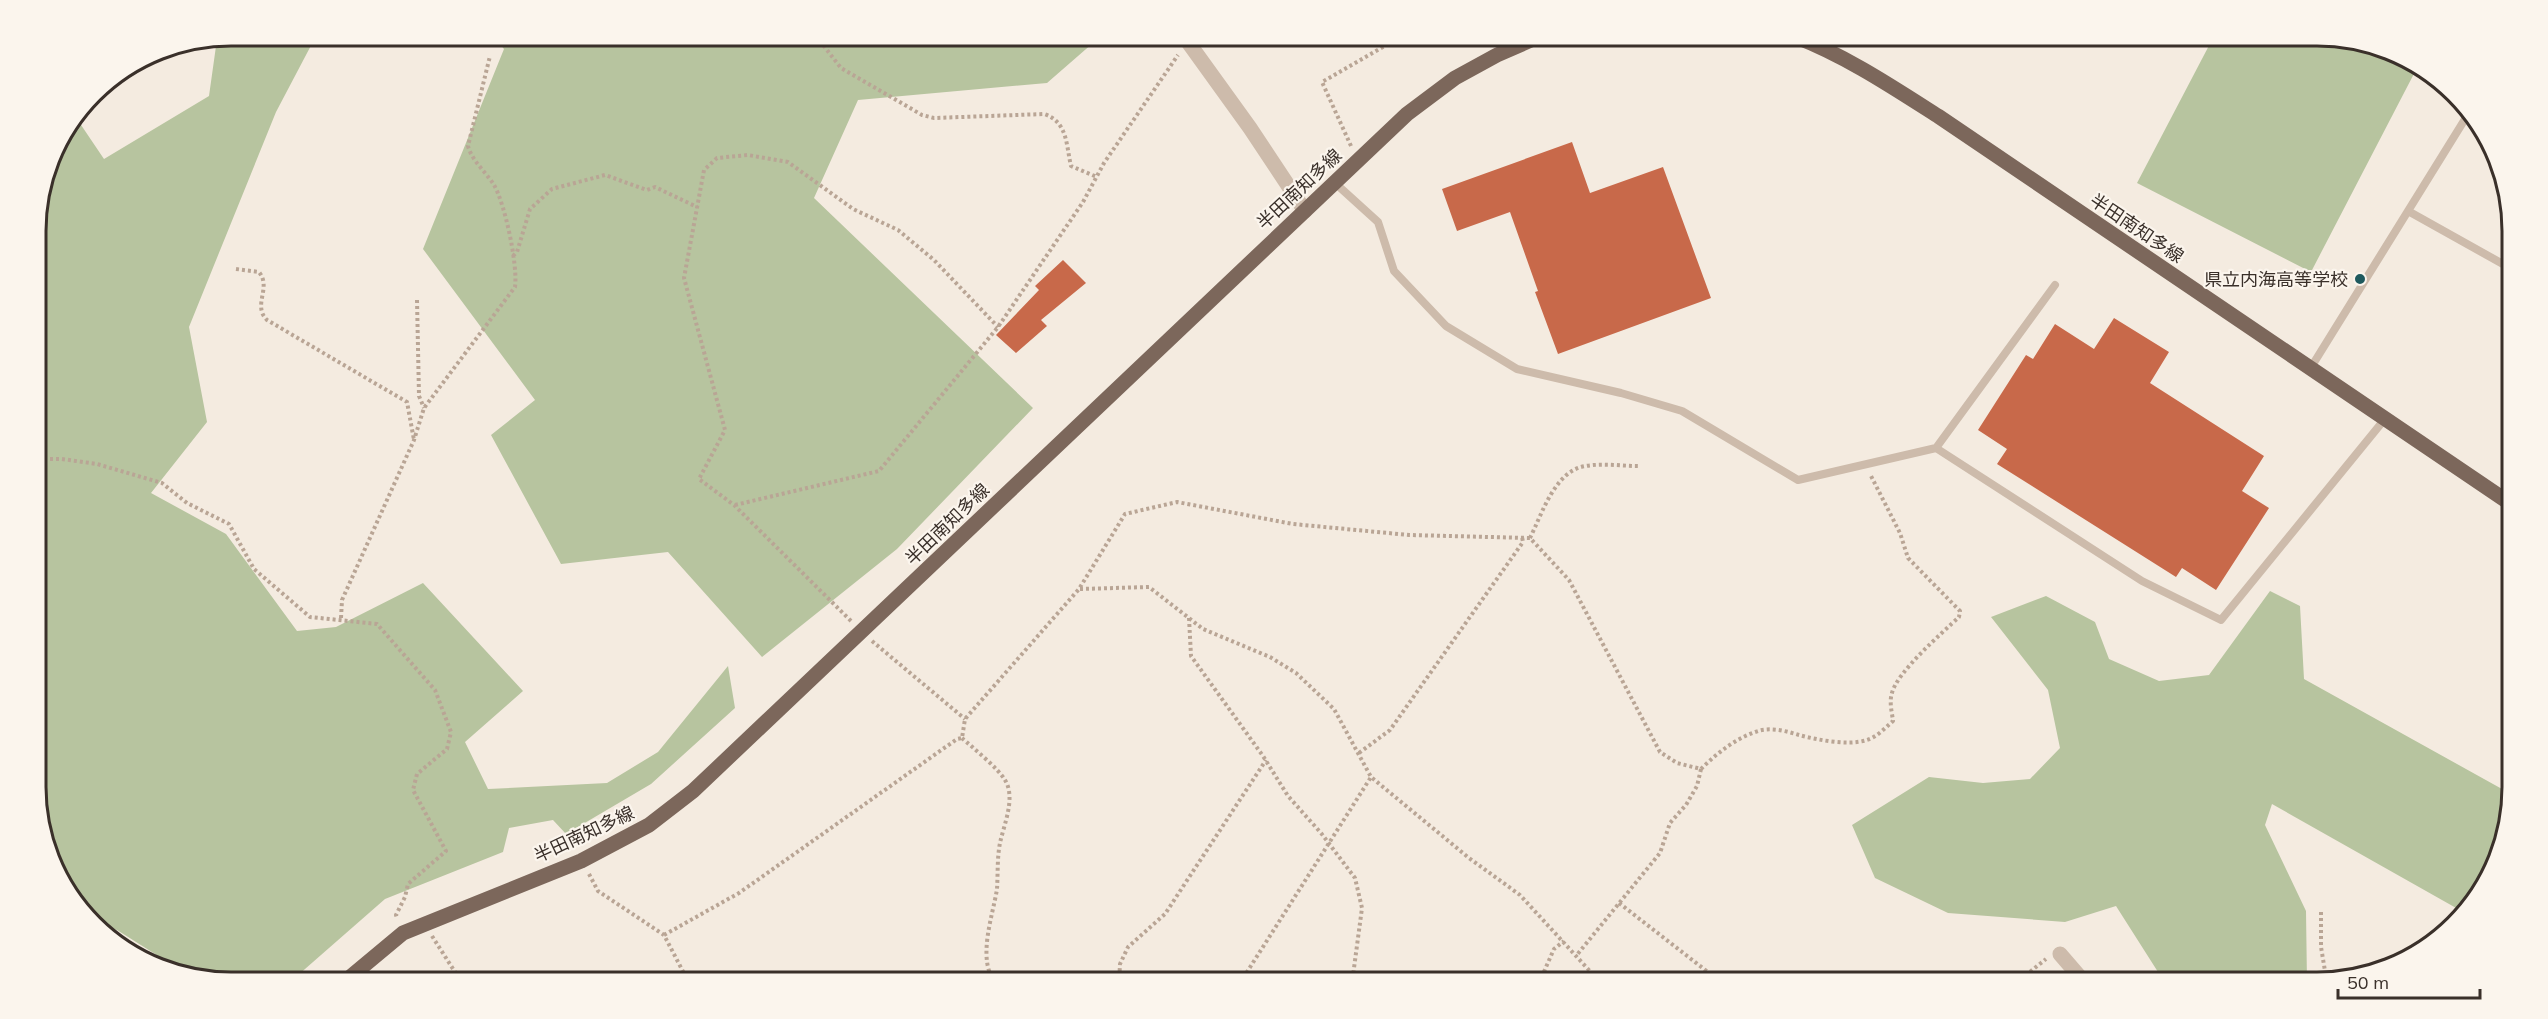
<svg xmlns="http://www.w3.org/2000/svg" width="2548" height="1019" viewBox="0 0 2548 1019" font-family="Mulish,'Noto Sans JP',sans-serif">
<style>
.green{fill:#b7c49f}
.building{fill:#c8694a}
.lines{fill:none;stroke-linecap:round;stroke-linejoin:round}
.path{stroke:#b9a595;stroke-width:4;stroke-dasharray:3 3;stroke-linecap:butt}
.lane{stroke:#cdbbab;stroke-width:8}
.street{stroke:#cdbbab;stroke-width:15}
.primary{stroke:#7c675b;stroke-width:15}
.poi-dot{fill:#1e595d;stroke:#fbf5ed;stroke-width:2}
.labels{text-anchor:middle;dominant-baseline:central;stroke-width:4.5;stroke-linejoin:round;paint-order:stroke}
.street-label{font-size:18px;fill:#3a302a;stroke:#fbf5ed}
.poi-label{font-size:18px;fill:#3a302a;stroke:#fbf5ed;text-anchor:end}
.rim{fill:none;stroke:#3a302a;stroke-width:3}
</style>
<rect width="100%" height="100%" fill="#f4ebe0"/>
<!-- green -->
<path class="green" d="M232,36h84l-40,76 -87,215 18,95 -56,71 75,41 71,97 39,-4 87,-44 100,108 -58,51 23,47 119,-6 51,-31 70,-86 7,42 -84,76 -85,50 -13,-14 -44,8 -6,24 -118,47 -96,84h-57l-42,-7 -73,-46 -20,-5 -13,-9 -44,-91 -4,-606 20,-74 21,-26 27,40 105,-63 8,-57z
M493,36h608l-54,47 -189,17 -44,98 219,210 -136,141 -135,108 -94,-105 -107,12 -70,-129 44,-35 -112,-151 81,-200z
M2214,36h102l64,11 38,19 -107,206 -174,-89z
M2270,591l30,15 4,73 207,115 -10,57 -29,55 -7,7 -193,-109 -7,21 41,86 1,72h-142l-49,-77 -51,16 -117,-9 -73,-35 -23,-53 77,-48 54,6 47,-4 30,-31 -12,-58 -57,-73 55,-21 49,26 14,37 50,22 50,-6z"/>
<!-- building -->
<path class="building" d="M1572,142l18,51 73,-26 48,131 -153,56 -23,-62 3,-1 -28,-79 -53,19 -15,-42z
M1063,260l23,23 -45,37 6,6 -31,27 -20,-18 43,-45 -4,-4z
M2114,318l55,34 -19,31 114,73 -22,35 27,17 -53,82 -34,-22 -6,9 -179,-113 10,-15 -29,-19 48,-75 7,4 22,-35 39,25z"/>
<g class="lines">
<!-- path -->
<path class="path" d="M816,36l25,32 81,47 12,3 110,-4c24,8 22,31 27,52l26,11
M1351,146l-29,-64 80,-46
M513,256l4,-4 13,-43 22,-20 53,-14 42,15 8,-3 42,20
M236,269l23,3c13,16 -7,33 8,48l140,82 7,38
M417,300l2,96 5,12
M38,459h24l35,5 65,19 25,20 42,21 25,45 56,48 67,7 58,66 16,42 -4,17 -30,25 -4,16 33,61 -38,33 -3,13 -9,18 1,3
M735,505l144,-34 119,-144 85,-125 21,-39 74,-108
M1530,538c12,-24 25,-68 56,-72 17,-3 35,0 52,0
M1080,589l69,-2 54,42 67,28 26,16 38,36 37,68 98,81 51,37 79,86 5,2
M341,618l1,-18 72,-160 10,-32 91,-121c3,-22 -10,-83 -21,-102 -8,-13 -22,-24 -26,-39l22,-90
M1189,618l2,38 72,100 25,40 33,37 34,45 7,30 -10,75
M851,621l-117,-116 -35,-26 26,-49 -41,-152 20,-108 13,-12 31,-3 40,7 65,47 45,21 36,30 64,67
M872,641l93,78
M962,738c11,10 36,30 43,42 11,18 -1,44 -5,63 -3,15 -2,31 -3,46 -4,26 -21,72 -1,94
M1359,753l31,-23 133,-188 -1,-5
M1701,769c16,-16 35,-31 57,-38 13,-4 28,0 41,4 19,5 49,11 68,5 10,-3 18,-12 26,-19 -1,-9 -4,-19 -1,-28 5,-21 50,-60 67,-76l1,-6 -52,-53 -8,-25 -30,-59
M589,874l9,17 66,44 25,48
M1619,903l103,80
M2321,912v35l6,36
M664,935l75,-42 218,-154 5,-1 3,-19 114,-130 46,-75 52,-12 116,22 116,11 121,3 39,42 91,172 17,11 24,6 -4,17 -11,19 -16,18 -10,30 -84,103
M432,936l30,47
M1119,983l1,-19 8,-17 37,-33 101,-154
M1240,983l131,-206
M1539,983l15,-34 10,-8
M2016,983l30,-24"/>
<!-- lane -->
<path class="lane" d="M1335,183l43,39 16,49 52,55 71,43 104,24 61,18 116,69 138,-32 119,-163
M2408,211l102,57
M2310,369l160,-258
M1936,448l206,133 79,39 163,-200"/>
<!-- street -->
<path class="street" d="M1191,36l-3,6 62,86 55,83
M1825,48l13,-12
M2060,954l25,29"/>
<!-- primary -->
<path class="primary" d="M1794,36c52,20 97,50 144,80l573,388
M343,983l60,-50 178,-72 68,-36 44,-34 714,-677 48,-36 42,-23 43,-19"/>
</g>
<!-- markers -->
<circle class="poi-dot" cx="2360" cy="279" r="6"/>
<g class="labels">
<!-- street labels -->
<g class="street-label">
<text transform="translate(1299 189) rotate(-43)">半田南知多線</text>
<text transform="translate(2137 228) rotate(34)">半田南知多線</text>
<text transform="translate(947 524) rotate(-44)">半田南知多線</text>
<text transform="translate(584 834) rotate(-25)">半田南知多線</text>
</g>
<!-- poi labels -->
<g class="poi-label">
<text x="2348" y="279">県立内海高等学校</text>
</g>
</g>
<!-- crop -->
<path d="M0 0H2548V1019H0ZM231 46H2317A185 185 0 0 1 2502 231V787A185 185 0 0 1 2317 972H231A185 185 0 0 1 46 787V231A185 185 0 0 1 231 46Z" fill="#fbf5ed" fill-rule="evenodd"/>
<path class="rim" d="M231 46H2317A185 185 0 0 1 2502 231V787A185 185 0 0 1 2317 972H231A185 185 0 0 1 46 787V231A185 185 0 0 1 231 46Z"/>
<!-- scale -->
<path d="M2338 989v9h142v-9" fill="none" stroke="#3a302a" stroke-width="3"/>
<text x="2347" y="989" font-size="18" fill="#3a302a" stroke="#fbf5ed" stroke-width="4.5" paint-order="stroke">50 m</text>
</svg>
